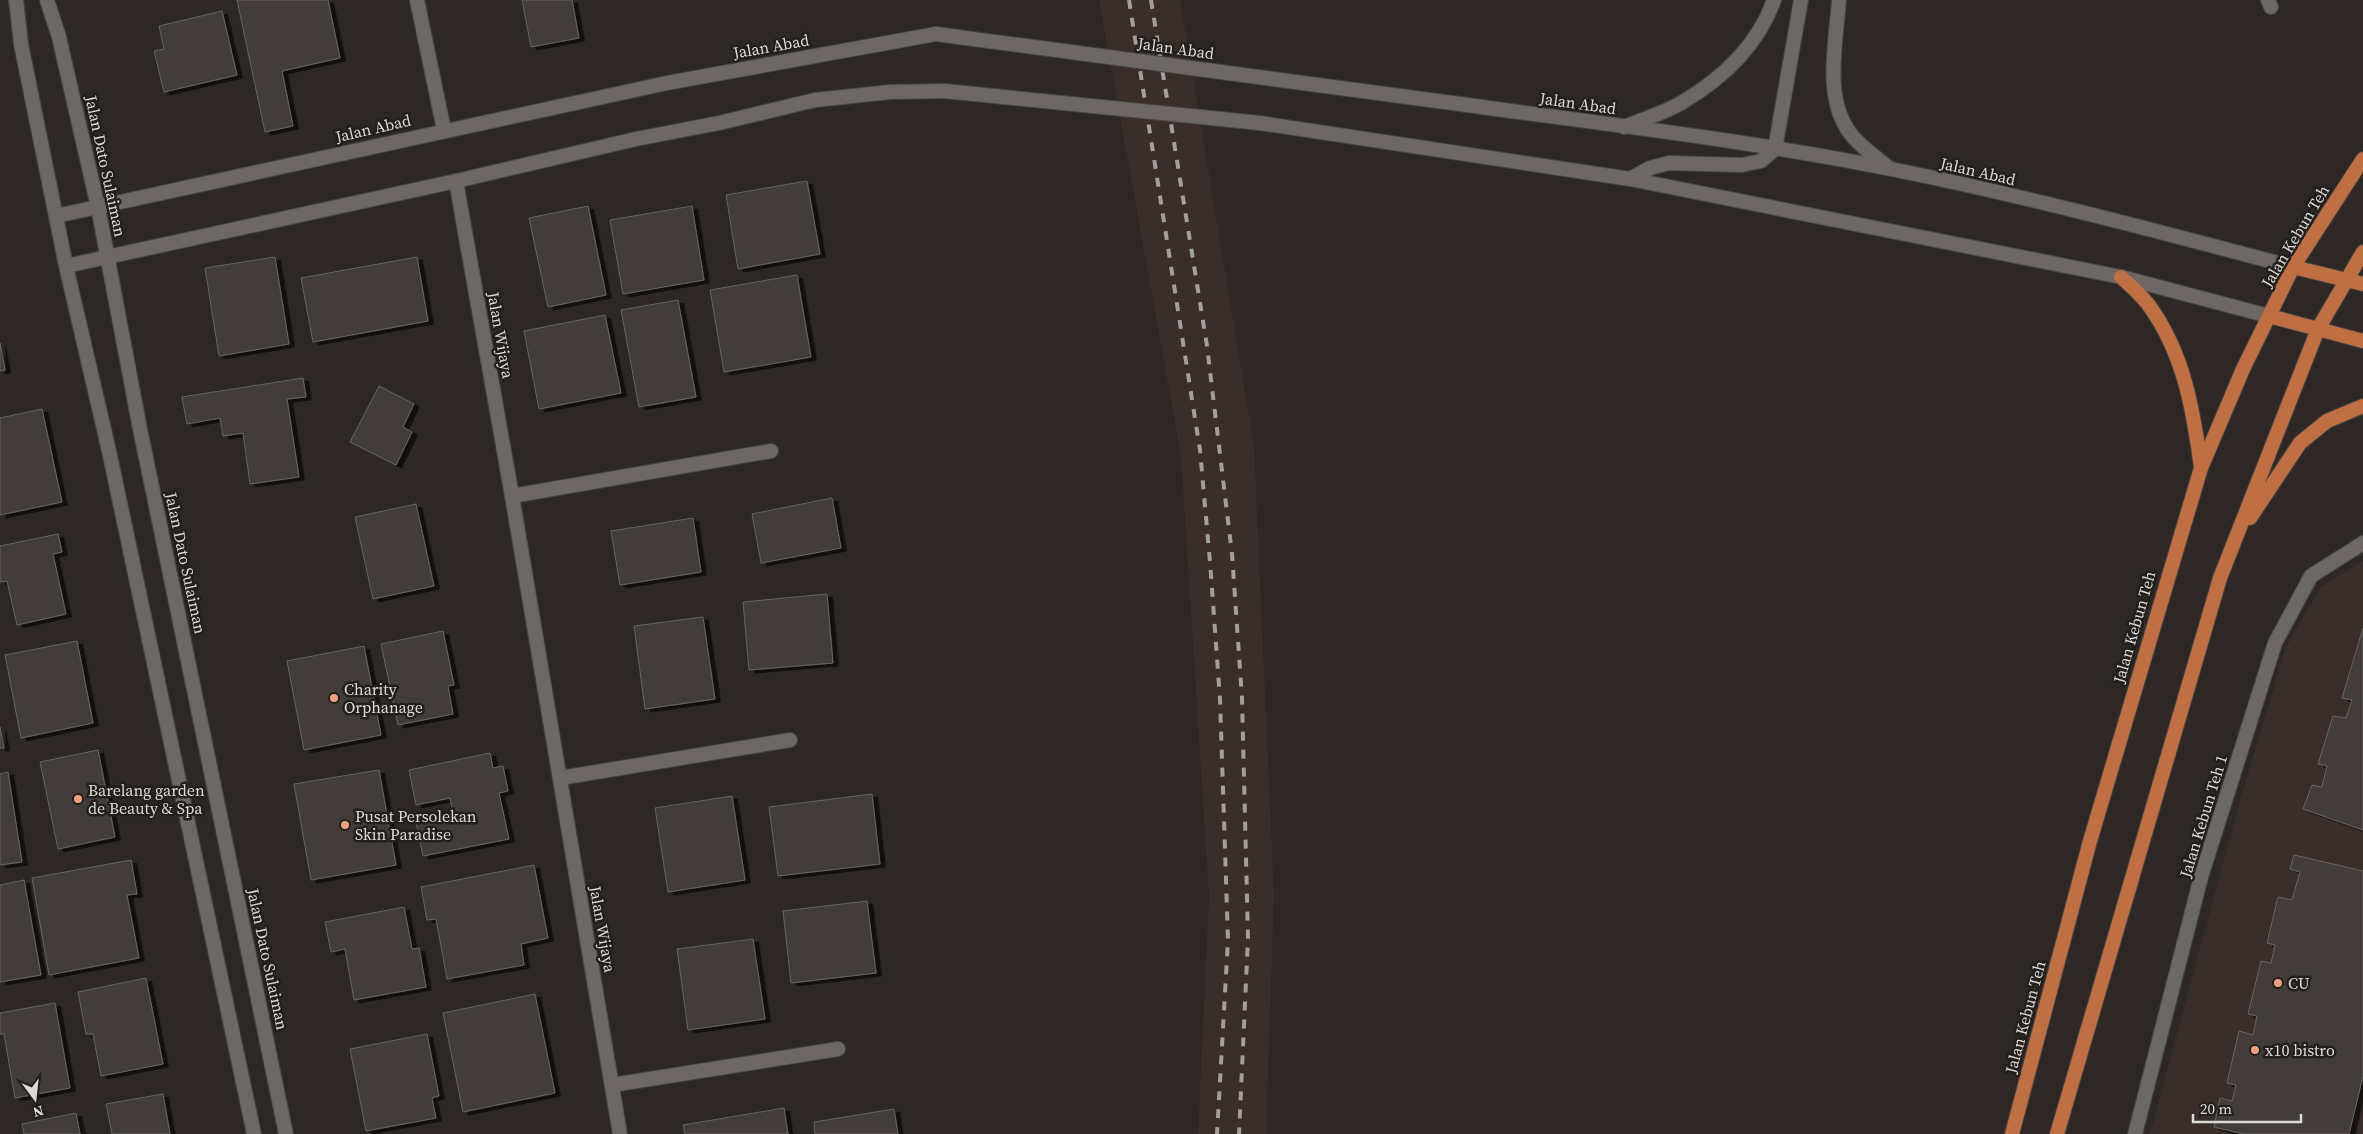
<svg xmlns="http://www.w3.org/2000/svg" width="2363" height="1134" viewBox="0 0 2363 1134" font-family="'Source Serif 4',serif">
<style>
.built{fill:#392e29}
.building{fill:#423d3b;stroke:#696462;filter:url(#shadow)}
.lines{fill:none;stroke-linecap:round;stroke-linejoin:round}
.service-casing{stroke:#494544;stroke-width:16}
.minor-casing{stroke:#494544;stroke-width:16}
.tertiary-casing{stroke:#494544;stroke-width:16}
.primary-casing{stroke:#494544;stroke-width:16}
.service{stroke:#6d6765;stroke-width:14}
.minor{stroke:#6d6765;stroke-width:14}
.tertiary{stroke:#6d6765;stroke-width:14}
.primary{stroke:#c06f43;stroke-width:14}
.rail{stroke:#a29f9d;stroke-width:4;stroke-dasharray:9 9;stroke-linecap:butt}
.tertiary-bridge-casing{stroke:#494544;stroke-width:16;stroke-linecap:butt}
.tertiary-bridge{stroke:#6d6765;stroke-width:14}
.poi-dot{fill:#f1a17d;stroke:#231f1d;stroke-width:2}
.labels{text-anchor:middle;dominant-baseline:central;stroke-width:5;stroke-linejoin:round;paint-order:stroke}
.street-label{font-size:16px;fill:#dddad9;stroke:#231f1d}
.poi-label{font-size:16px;fill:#dddad9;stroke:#231f1d;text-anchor:start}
</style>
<defs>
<filter id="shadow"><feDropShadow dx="5.5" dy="3" stdDeviation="0" flood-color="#0009"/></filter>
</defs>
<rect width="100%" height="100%" fill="#2d2826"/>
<!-- built -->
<path class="built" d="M1099,0h81l74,445 20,450 -8,239h-68l11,-238 -28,-440z
M2363,561v573h-213l90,-334 46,-153 35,-60z"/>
<!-- building -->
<path class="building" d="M237,0h91l12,58 -58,13 11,55 -28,6z
M522,0h50l7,38 -48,9z
M222,11l15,64 -73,17 -10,-41 10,-2 -5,-23z
M807,181l13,73 -82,15 -12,-74z
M588,206l18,89 -58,12 -19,-89z
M692,206l12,74 -81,14 -13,-74z
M275,257l14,87 -70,12 -14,-88z
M417,257l11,64 -115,21 -12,-64z
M797,275l14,82 -87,15 -14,-82z
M678,300l18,97 -57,10 -18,-97z
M605,315l16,78 -82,16 -15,-78z
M0,343l5,27 -5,1z
M303,378l3,19 -19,2 12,78 -49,7 -7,-51 -20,3 -3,-18 -33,6 -5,-27z
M379,386l35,18 -11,23 9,5 -16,33 -46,-23z
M42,409l20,93 -62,13v-97z
M832,498l9,50 -80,15 -9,-49z
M416,504l18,82 -61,13 -18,-82z
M693,518l8,54 -81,13 -9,-54z
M58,534l4,18 -9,2 13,60 -49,11 -10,-44 -7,1v-36z
M827,594l6,69 -84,7 -6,-68z
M703,617l12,82 -70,10 -11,-83z
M2363,628v202l-60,-21 9,-24 10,2 5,-21 -9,-2 15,-48 13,2 6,-18 -10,-2z
M443,631l11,54 -6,1 5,28 -55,11 -17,-81z
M77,641l16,82 -72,15 -16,-83z
M364,646l17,89 -77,15 -17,-89z
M0,727l4,21h-4z
M98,750l17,87 -57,12 -18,-87z
M490,753l3,15 10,-2 5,25 -9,2 10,46 -86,17 -7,-34 37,-8 -3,-16 -34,7 -7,-35z
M379,770l17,95 -85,15 -17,-96z
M8,772l14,90 -22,3v-91z
M872,794l8,70 -102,12 -9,-69z
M732,796l13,84 -77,12 -13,-84z
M2294,855l69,16v205l-14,58h-105l-30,-7 6,-29 12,3 4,-16 -9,-2 12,-52 14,4 4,-19 -9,-2 13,-53 10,2 4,-18 -8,-2 11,-46 14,3 8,-28 -10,-3z
M131,860l6,34 -10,1 12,63 -90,17 -17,-97z
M534,865l14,73 -27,6 3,21 -77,14 -11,-60 -9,1 -6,-33z
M24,880l17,95 -41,7v-97z
M867,901l9,72 -85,10 -8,-72z
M404,907l8,42 7,-1 7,39 -72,13 -9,-51 -14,3 -6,-30z
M753,939l12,80 -77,11 -11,-81z
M146,978l17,86 -62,12 -8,-42h-7l-8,-42z
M535,994l20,99 -92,19 -20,-99z
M55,1003l15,85 -55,10 -11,-64h-4v-21z
M427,1034l12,62 -7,2 4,20 -70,13 -16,-82z
M163,1094l7,40h-58l-6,-30z
M784,1108l4,26h-103l-2,-9z
M894,1109l4,25h-83l-1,-12z
M76,1113l4,21h-56l-2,-10z"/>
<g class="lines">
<!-- service casing -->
<g class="service-casing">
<path id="service" d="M2268,0l3,7"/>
</g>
<!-- minor casing -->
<g class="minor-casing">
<path id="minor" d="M417,0l27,130
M456,181l56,315 108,638
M512,496l259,-45
M560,778l230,-38
M612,1085l226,-36
M2135,1134l66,-257 74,-234 36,-67 52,-33"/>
</g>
<!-- tertiary casing -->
<g class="tertiary-casing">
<path id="tertiary" d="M16,0l5,44 45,222 43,185 145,683
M47,0l12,37 39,170 42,222 146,705
M1839,0c-3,44 -17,102 15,138 10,11 24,21 35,30
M1460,104c143,20 288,36 431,65 135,27 269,63 402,98
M1260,123l370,56 491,98 148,39
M1624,127c19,-8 40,-14 57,-24 41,-24 77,-58 93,-103
M1775,149l26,-149
M1630,179l20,-11 19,-5 73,2 19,-4 14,-12
M56,216l611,-133 269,-49
M66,266l390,-85 180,-42 83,-16 96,-23 75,-8 55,-1"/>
</g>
<!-- primary casing -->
<g class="primary-casing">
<path id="primary" d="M2293,267l70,17
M2121,277c9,8 19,17 27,27 36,49 45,105 53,163
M2269,316l94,25
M2250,518l50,-75 27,-22 36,-15
M2012,1134l78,-293 111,-373 42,-99 50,-102 70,-108
M2057,1134l163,-556 98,-249 45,-77"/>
</g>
<!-- service -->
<use href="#service" class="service"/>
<!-- minor -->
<use href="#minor" class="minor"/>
<!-- tertiary -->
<use href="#tertiary" class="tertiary"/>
<!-- primary -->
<use href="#primary" class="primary"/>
<!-- rail -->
<path class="rail" d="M1129,0l71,450 10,112 10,137 8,241 -11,194
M1151,0l56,346 25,208 10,144 6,240 -9,196"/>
<!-- tertiary-bridge casing -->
<g class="tertiary-bridge-casing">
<path id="tertiary-bridge" d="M936,34l524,70
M945,91l315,32"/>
</g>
<!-- tertiary-bridge -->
<use href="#tertiary-bridge" class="tertiary-bridge"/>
</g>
<!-- markers -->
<g class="poi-dot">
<circle cx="334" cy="698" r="5"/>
<circle cx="78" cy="799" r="5"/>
<circle cx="345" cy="825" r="5"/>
<circle cx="2278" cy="983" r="5"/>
<circle cx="2255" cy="1050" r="5"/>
</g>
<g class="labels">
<!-- street labels -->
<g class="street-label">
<text transform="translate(771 46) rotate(-10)">Jalan Abad</text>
<text transform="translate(1176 48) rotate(8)">Jalan Abad</text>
<text transform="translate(1578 103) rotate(8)">Jalan Abad</text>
<text transform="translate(373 128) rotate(-13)">Jalan Abad</text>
<text transform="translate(106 166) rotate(78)">Jalan Dato Sulaiman</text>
<text transform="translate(1978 171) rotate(13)">Jalan Abad</text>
<text transform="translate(2295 236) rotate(-59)">Jalan Kebun Teh</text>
<text transform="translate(501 335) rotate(80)">Jalan Wijaya</text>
<text transform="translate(186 563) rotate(78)">Jalan Dato Sulaiman</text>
<text transform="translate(2134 627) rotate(-74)">Jalan Kebun Teh</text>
<text transform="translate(2203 816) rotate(-73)">Jalan Kebun Teh 1</text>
<text transform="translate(603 929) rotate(80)">Jalan Wijaya</text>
<text transform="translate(268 959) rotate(78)">Jalan Dato Sulaiman</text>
<text transform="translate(2025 1017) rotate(-75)">Jalan Kebun Teh</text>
</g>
<!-- poi labels -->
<g class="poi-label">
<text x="344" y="689">Charity<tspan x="344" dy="18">Orphanage</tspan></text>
<text x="88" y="790">Barelang garden<tspan x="88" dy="18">de Beauty &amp; Spa</tspan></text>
<text x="355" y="816">Pusat Persolekan<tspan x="355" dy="18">Skin Paradise</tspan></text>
<text x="2288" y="983">CU</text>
<text x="2265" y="1050">x10 bistro</text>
</g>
</g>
<!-- north arrow -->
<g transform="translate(35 1099) rotate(165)" stroke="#231f1d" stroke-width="4" paint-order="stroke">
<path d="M0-4L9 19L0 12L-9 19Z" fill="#dddad9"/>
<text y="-8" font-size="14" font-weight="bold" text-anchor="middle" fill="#dddad9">N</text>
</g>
<!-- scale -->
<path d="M2193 1114v8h108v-8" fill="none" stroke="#dddad9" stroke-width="2.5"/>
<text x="2200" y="1114" font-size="15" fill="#dddad9" stroke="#231f1d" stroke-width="4" paint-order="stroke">20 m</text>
</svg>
